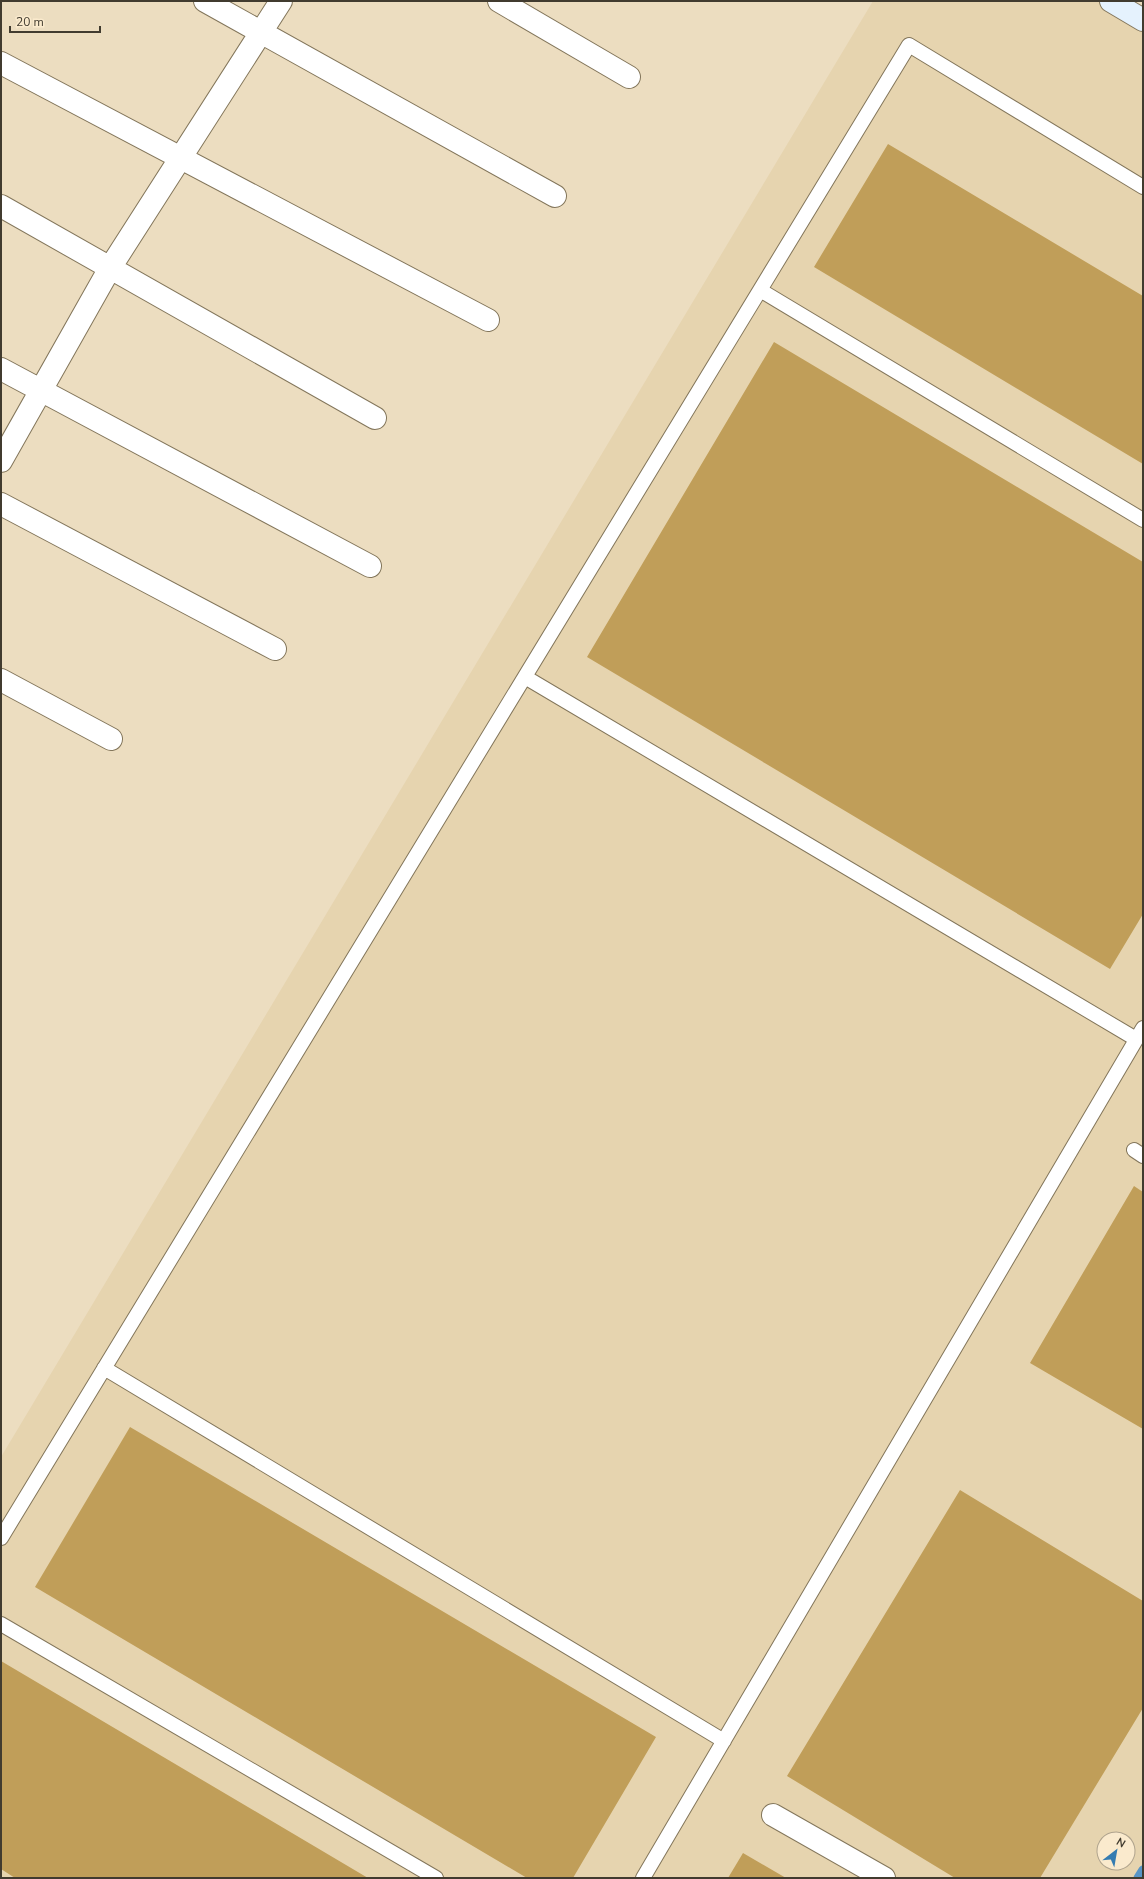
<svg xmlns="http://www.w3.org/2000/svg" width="1144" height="1879" viewBox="0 0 1144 1879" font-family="'Nunito Sans',sans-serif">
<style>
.built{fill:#e6d4af;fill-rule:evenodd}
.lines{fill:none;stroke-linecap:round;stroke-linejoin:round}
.stream{stroke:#5895c6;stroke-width:9}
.building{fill:#c09e59}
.lane-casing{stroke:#83765b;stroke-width:16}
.street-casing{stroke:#83765b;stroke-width:24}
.secondary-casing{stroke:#83765b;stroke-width:24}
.lane{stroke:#fff;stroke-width:14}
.street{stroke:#fff;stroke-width:22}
.secondary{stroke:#e5f2fd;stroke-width:22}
</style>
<rect width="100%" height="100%" fill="#ecddc0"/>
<!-- built -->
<path class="built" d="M873,1h238l32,19v1858h-1142v-421zM1104,1839h24v24h-24z"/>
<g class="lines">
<!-- stream -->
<path class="stream" d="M1138,1878l5,-8"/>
</g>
<!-- building -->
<path class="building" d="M888,144l255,152v168l-329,-197z
M774,342l369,220v352l-33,55 -523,-312z
M1134,1186l9,6v237l-113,-66z
M130,1427l526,310 -83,141h-46l-492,-291z
M960,1490l183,111v107l-103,170h-85l-168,-102z
M1,1661l367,217h-353l-14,-9z
M743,1853l43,25h-58z"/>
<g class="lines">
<!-- lane casing -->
<g class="lane-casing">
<path id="lane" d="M760,290l383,230
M525,677l611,362
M1134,1150l9,6
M104,1368l620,373
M1,1538l908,-1493 234,142
M1,1624l435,254
M643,1878l500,-850"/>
</g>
<!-- street casing -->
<g class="street-casing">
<path id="street" d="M205,1l350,195
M499,1l130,76
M1,63l487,257
M1,206l374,212
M1,369l369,197
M1,461l109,-193 171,-267
M1,504l274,145
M1,680l110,59
M773,1815l111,63"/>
</g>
<!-- secondary casing -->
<g class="secondary-casing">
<path id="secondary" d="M1111,1l32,19"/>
</g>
<!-- lane -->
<use href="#lane" class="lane"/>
<!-- street -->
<use href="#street" class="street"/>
<!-- secondary -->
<use href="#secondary" class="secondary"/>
</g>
<!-- border -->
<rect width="1144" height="1879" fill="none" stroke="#413b2f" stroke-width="4"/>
<!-- north arrow -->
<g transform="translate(1116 1851) rotate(31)"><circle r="19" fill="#faeacd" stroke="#b0a48e"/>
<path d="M0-3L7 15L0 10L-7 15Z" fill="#357cb1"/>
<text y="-6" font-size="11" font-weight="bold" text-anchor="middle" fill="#413b2f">N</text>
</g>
<!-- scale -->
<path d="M10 26v6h90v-6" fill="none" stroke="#413b2f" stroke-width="2"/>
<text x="16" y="26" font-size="12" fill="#413b2f" stroke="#faeacd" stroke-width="3" paint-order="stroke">20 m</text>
</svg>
